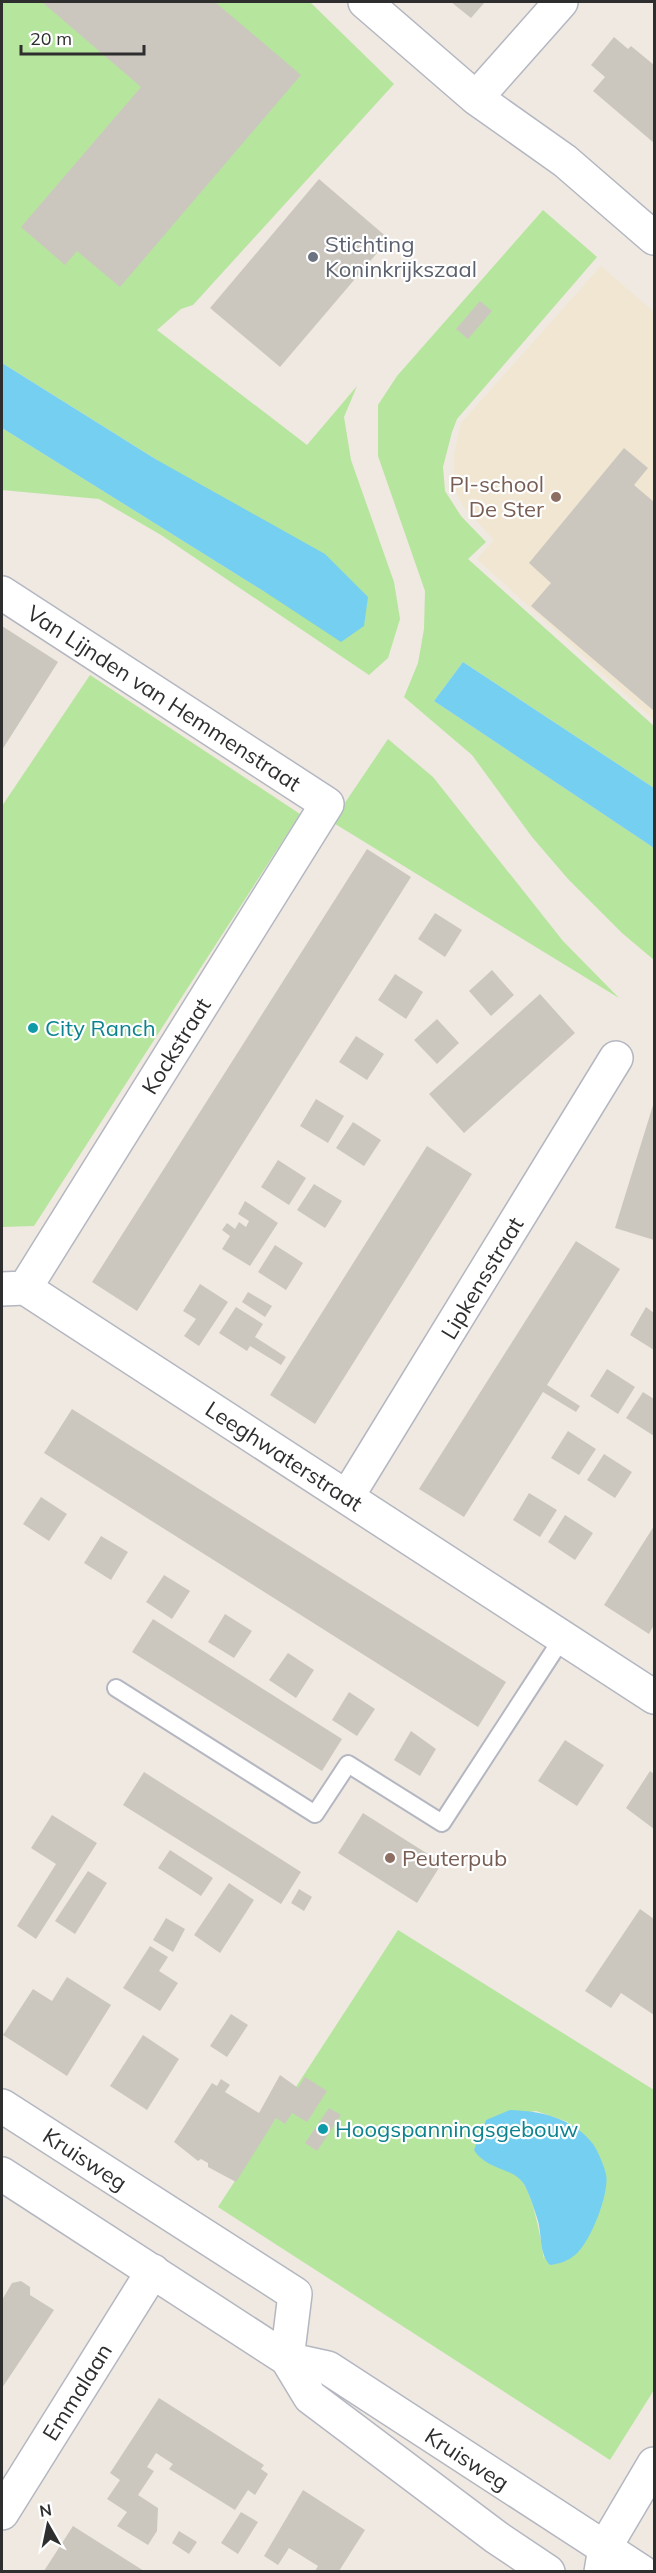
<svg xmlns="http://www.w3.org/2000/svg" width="656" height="2573" viewBox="0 0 656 2573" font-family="Mulish,sans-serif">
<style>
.education{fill:#f0e6d1}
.green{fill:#b6e59e;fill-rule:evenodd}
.water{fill:#75cff0}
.building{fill:#cbc7bf}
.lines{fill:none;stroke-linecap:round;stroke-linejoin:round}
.lane-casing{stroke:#b4b7c1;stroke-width:20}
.street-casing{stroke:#b4b7c1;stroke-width:36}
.secondary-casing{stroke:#b4b7c1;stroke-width:36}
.lane{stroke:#fff;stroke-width:16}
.street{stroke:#fff;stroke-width:33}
.secondary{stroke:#fff;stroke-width:33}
.worship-dot{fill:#6b7280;stroke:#fff;stroke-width:2}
.education-dot{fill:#8d6e63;stroke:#fff;stroke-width:2}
.culture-dot{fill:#0f9aa8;stroke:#fff;stroke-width:2}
.labels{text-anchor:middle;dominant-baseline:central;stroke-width:4.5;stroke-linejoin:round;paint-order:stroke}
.worship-label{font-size:22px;fill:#5b616d;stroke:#fff;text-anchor:start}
.education-label{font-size:22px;fill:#785e54;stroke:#fff;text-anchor:end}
.street-label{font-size:22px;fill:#2e2e2e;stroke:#fff}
.culture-label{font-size:22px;fill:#0d838f;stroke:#fff;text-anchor:start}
</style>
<rect width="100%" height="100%" fill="#efe9e1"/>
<!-- education -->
<path class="education" d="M601,266l53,46v408l-177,-161 17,-19 -31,-34 -9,-19v-33l7,-31z"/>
<!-- green -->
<path class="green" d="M2,2h308l84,82 -201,221 -12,4 -24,21 150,115 50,-59 -13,31 7,43 43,122 6,37 -12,39 -19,17 -208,-140 -62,-36 -97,-9v-62l263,164 -108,-132 -155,-97z
M543,210l54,47 -140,162 -5,13 -9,35 2,24 16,25 25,26 -18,17 186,167v62l-191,-126 -29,39 220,147v112l-32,-27 -54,-54 -36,-42 -60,-82 -68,-58 14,-34 6,-34 1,-38 -47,-135v-51l19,-29z
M90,675l210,139 -266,412 -32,1v-421z
M388,739l45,38 130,164 56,57 -287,-176z
M398,1930l256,160v300l-44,70 -392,-253zM536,2111l32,11 -24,137c-3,-19 -11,-71 -27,-83 -16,-11 -32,-9 -42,-26l11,-30z"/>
<!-- water -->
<path class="water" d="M2,363l155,97 168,94 43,43 -4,29 -23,16 -76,-50 -263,-164z
M463,662l191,126v60l-220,-147z
M510,2110c31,1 63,8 83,34 5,7 11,22 13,30 4,19 -16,69 -31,81 -7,6 -16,9 -25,10 -11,-12 -8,-29 -12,-44 -3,-10 -8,-25 -13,-35 -10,-19 -38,-15 -51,-36l12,-30z"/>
<!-- building -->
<path class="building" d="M42,2h173l86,73 -181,212 -43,-36 -12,14 -44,-38 120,-140z
M451,2h34l-14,16z
M614,37l14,12 3,-3 23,19v78l-61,-52 12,-14 -14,-12z
M319,179l70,60 -109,128 -70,-59z
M480,301l12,10 -24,28 -12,-10z
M624,448l24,20 -14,17 20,17v209l-123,-105 20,-23 -22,-20z
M2,626l56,36 -56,88z
M367,849l44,28 -274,434 -45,-29z
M435,913l27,17 -17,27 -27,-18z
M492,970l22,25 -23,21 -22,-25z
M395,974l28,18 -17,27 -28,-19z
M540,994l35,39 -111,100 -35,-39z
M437,1019l22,24 -22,21 -23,-24z
M356,1036l28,18 -17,26 -28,-18z
M316,1099l28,17 -16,27 -28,-17z
M654,1102v138l-39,-12z
M353,1122l28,18 -17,26 -28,-18z
M427,1146l45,28 -157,250 -45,-29z
M278,1160l28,18 -17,27 -28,-18z
M314,1184l28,17 -17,27 -28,-18z
M245,1201l33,22 -28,43 -28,-17 8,-13 -8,-6 5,-7 8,6 4,-7 7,5 3,-6 -11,-7z
M576,1241l44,28 -73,116 33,21 -4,6 -33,-20 -79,125 -45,-28z
M275,1245l28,18 -17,27 -28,-18z
M200,1284l28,18 -29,44 -15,-10 12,-17 -13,-8z
M248,1292l24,14 -7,11 -23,-15z
M236,1307l27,17 -8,13 31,20 -5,8 -31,-19 -3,5 -28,-18z
M646,1307l8,6v37l-24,-15z
M607,1369l28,18 -17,27 -28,-18z
M643,1392l11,7v37l-28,-18z
M72,1409l434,273 -28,45 -434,-274z
M568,1431l28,18 -17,26 -28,-17z
M604,1454l28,18 -17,26 -28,-18z
M529,1493l28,17 -17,27 -27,-17z
M41,1497l26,17 -18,27 -26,-17z
M565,1515l28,18 -18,27 -27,-18z
M654,1526v99l-5,9 -45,-29z
M101,1536l27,16 -17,28 -27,-17z
M164,1575l26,16 -18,28 -26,-17z
M225,1614l27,17 -18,27 -26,-16z
M153,1619l189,120 -20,32 -190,-119z
M288,1653l26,17 -18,28 -27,-18z
M349,1692l26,17 -18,27 -25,-16z
M411,1731l25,18 -16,27 -26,-16z
M565,1740l39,25 -27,41 -39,-25z
M650,1771l4,3v55l-28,-21z
M144,1772l157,100 -20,32 -158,-99z
M363,1813l79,50 -25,40 -79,-50z
M52,1815l45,28 -61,96 -19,-13 39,-62 -25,-16z
M170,1850l43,28 -12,18 -43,-28z
M88,1871l19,12 -32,51 -20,-13z
M229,1883l25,17 -34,53 -26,-18z
M299,1889l13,8 -8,14 -13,-8z
M640,1909l14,10v96l-33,-22 -10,15 -26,-17z
M166,1918l19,11 -12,23 -20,-12z
M150,1946l18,11 -9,14 19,12 -18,28 -37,-23z
M67,1977l44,28 -44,71 -64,-41 30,-46 19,12z
M231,2014l17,11 -21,32 -17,-11z
M143,2035l36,24 -32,51 -37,-24z
M280,2075l18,13 7,-11 22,14 -20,31 -15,-9 -7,11 -9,-6 -40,64 -28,-15v-4l-7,-4 -3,2 -24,-19 38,-59 5,3 4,-7 9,6 -5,7 34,21z
M329,2108l12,7 -24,36 -12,-8z
M21,2281l9,6v8l24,15 -52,78v-88l10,-17z
M159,2398l105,67 -3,4 7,5 -13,21 -7,-5 -13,20 -66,-41 4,-5 -17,-11 -9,14 7,4 -16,24 20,13 -1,23 -9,14 -31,-19 10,-14 -20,-13 13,-19 -10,-7z
M303,2490l62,40 -26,41h-24l3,-5 -29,-18 -11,17 -14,-9z
M241,2512l17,10 -20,32 -17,-11z
M73,2526l71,45h-100z
M179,2531l18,11 -8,12 -17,-11z"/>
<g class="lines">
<!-- lane casing -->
<g class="lane-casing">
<path id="lane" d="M116,1688l199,126 33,-50 94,59 121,-186"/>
</g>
<!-- street casing -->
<g class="street-casing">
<path id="street" d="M365,2l111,96 89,63 89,77
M476,98l85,-96
M2,593l325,211 -302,484
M2,1289l23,-1 629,409
M347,1497l269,-439
M2,2106l293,188 -8,65
M2,2513l151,-242"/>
</g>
<!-- secondary casing -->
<g class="secondary-casing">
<path id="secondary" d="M2,2174l285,185 41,9 314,204
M287,2359l23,38 186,140 52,35
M601,2572l4,-25 49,-83"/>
</g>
<!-- lane -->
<use href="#lane" class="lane"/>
<!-- street -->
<use href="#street" class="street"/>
<!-- secondary -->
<use href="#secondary" class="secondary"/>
</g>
<!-- markers -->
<circle class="worship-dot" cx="313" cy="257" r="6"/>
<g class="education-dot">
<circle cx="556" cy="497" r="6"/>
<circle cx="390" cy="1858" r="6"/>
</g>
<g class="culture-dot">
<circle cx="33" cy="1028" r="6"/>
<circle cx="323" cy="2129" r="6"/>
</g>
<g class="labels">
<!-- worship labels -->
<g class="worship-label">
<text x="325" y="244">Stichting<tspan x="325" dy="25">Koninkrijkszaal</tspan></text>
</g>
<!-- education labels -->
<g class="education-label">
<text x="544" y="484">PI-school<tspan x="544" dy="25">De Ster</tspan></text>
<text x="402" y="1858" text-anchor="start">Peuterpub</text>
</g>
<!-- street labels -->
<g class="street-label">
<text transform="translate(164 698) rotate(33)">Van Lijnden van Hemmenstraat</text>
<text transform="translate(176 1046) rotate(-58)">Kockstraat</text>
<text transform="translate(482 1278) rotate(-59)">Lipkensstraat</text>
<text transform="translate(284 1456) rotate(33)">Leeghwaterstraat</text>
<text transform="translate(85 2159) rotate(33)">Kruisweg</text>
<text transform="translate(77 2392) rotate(-58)">Emmalaan</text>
<text transform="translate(467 2459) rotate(33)">Kruisweg</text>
</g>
<!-- culture labels -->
<g class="culture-label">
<text x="45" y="1028">City Ranch</text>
<text x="335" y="2129">Hoogspanningsgebouw</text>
</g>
</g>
<!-- border -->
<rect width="656" height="2573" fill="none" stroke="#2e2e2e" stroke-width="6"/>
<!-- north arrow -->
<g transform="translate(48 2525) rotate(351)" stroke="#ffffff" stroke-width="4.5" paint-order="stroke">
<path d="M0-4.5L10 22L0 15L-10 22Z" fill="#2e2e2e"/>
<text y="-9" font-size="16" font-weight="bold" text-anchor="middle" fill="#2e2e2e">N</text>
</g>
<!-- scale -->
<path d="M21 45v9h123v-9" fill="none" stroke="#2e2e2e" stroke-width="3"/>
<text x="30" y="45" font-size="18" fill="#2e2e2e" stroke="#ffffff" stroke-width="4.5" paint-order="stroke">20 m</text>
</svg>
